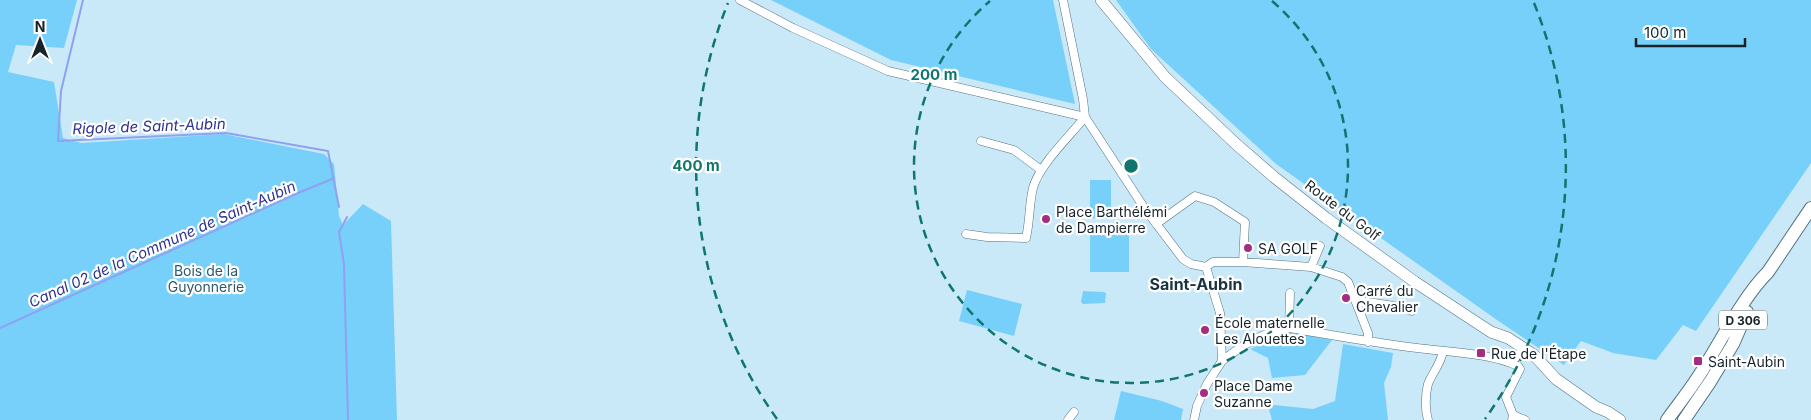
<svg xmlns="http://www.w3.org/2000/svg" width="1811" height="420" viewBox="0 0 1811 420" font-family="Inter,sans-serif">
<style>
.green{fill:#77d0f9}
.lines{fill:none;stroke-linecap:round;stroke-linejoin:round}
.stream{stroke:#90a1f1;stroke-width:2}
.street-casing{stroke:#557280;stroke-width:9}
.secondary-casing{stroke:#557280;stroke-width:12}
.primary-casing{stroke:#557280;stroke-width:14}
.street{stroke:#fff;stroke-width:8}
.secondary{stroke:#fff;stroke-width:11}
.primary{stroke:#fff;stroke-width:12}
.ring{fill:none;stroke:#0f766e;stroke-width:2.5;stroke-dasharray:9 6}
.poi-dot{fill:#a42c82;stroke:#fff;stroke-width:2}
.labels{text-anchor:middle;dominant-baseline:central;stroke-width:4.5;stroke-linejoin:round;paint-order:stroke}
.shield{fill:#fff;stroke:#5d6569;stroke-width:1}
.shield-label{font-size:12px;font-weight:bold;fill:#172329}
.street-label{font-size:14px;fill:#172329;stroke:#fff}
.poi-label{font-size:14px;fill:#172329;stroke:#fff;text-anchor:start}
.park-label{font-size:14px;fill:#2d596e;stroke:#fff}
.water-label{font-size:15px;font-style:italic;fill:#2e338f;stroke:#fff}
.quarter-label{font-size:16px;font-weight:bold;fill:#193440;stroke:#fff}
.centre{fill:#0f766e;stroke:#fff;stroke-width:2.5}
.ring-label{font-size:15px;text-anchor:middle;font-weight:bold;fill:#0f766e;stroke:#fff;stroke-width:4.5;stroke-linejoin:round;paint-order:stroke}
</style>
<rect width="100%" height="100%" fill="#c9e9f9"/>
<!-- green -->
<path class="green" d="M0,0h77l-13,48 -48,-3 -8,27 46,10 9,56 18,5 143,-9 100,20 10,10 5,52 4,9 20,-21 28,17 6,199h-397z
M771,0h282l22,104 -184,-44z
M1116,0h695v163l-115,168 -13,-6 -27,35 -43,-7 -32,-12 -17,24 -67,-45 -221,-156 -125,-115z
M1090,180h21v39l-21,-1z
M1090,233h39v39h-39z
M967,290l55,14 -8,32 -55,-15z
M1083,291l21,1 2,1 -1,10 -22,1 -2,-2z
M1287,333h10l35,7 -27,35 -33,3 -4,-20 -18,-9z
M1343,344l50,9 -2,14 -7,16 4,37h-116l-4,-14 6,-1 39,4 22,-8z
M1121,391l41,10 21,8 -2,11h-67z"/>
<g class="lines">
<!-- stream -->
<path class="stream" d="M83,0l-22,91 -3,50 168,-8 102,18 11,56
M347,217l-8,15 5,32 4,156
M0,328l298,-135 34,-14"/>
<!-- street casing -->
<g class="street-casing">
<path id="street" d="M740,0l53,28 95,43 197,46
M1063,0l20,99 2,18 60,92 38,50 8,5 15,3 14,46 2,48 -15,23 -10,22 -3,14
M981,141l33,9 27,20
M1156,224l39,-28 19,6 31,20 -2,40
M966,234l21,3 39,1c4,-17 3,-34 7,-50 6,-23 37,-52 52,-71
M1206,267l7,-5h30l68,5 31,10 6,5 20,51v9
M1311,267l9,-21
M1355,300l45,7 12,4
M1289,328l1,-35
M1222,361c19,-15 43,-30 67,-33 43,7 85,15 128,20 32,4 72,5 101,18l2,3 -14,28 7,18 -1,5
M1511,363l13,-15
M1513,415l12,5
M1068,420l6,-8
M1428,420c-3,-10 -3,-25 0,-36 4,-11 13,-20 15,-33"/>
</g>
<!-- secondary casing -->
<g class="secondary-casing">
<path id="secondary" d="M1101,0l64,77 71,67 38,33 52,41 89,64 76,50 17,6 26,17 22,24 40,28 12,5 12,8"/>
</g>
<!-- primary casing -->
<g class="primary-casing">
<path id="primary" d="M1667,420c13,-18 27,-35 38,-54 18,-29 39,-70 63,-94l43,-64
M1684,420l26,-38 23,-38 14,-32"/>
</g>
<!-- street -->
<use href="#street" class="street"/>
<!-- secondary -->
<use href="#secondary" class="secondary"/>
<!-- primary -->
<use href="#primary" class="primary"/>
</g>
<!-- distance rings -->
<g class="ring">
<path d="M1272 1A217 217 0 1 1 990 1"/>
<path d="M777 419A435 435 0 0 1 728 3M1534 3A435 435 0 0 1 1485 419"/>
</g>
<!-- markers -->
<g class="poi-dot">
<circle cx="1046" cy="219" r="5"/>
<circle cx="1248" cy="248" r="5"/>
<circle cx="1346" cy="298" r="5"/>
<circle cx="1205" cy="330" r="5"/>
<rect x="1476" y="348" width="10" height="10" rx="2.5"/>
<rect x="1693" y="356" width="10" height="10" rx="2.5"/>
<circle cx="1204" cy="393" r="5"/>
</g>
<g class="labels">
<!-- shield labels -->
<rect class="shield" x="1719" y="310.5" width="48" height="19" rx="4"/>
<g class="shield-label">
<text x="1743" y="320">D 306</text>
</g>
<!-- street labels -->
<g class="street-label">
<text transform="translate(1343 210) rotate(37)">Route du Golf</text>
</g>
<!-- poi labels -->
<g class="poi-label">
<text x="1056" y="211">Place Barthélémi<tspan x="1056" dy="16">de Dampierre</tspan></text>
<text x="1258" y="248">SA GOLF</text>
<text x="1356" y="290">Carré du<tspan x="1356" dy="16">Chevalier</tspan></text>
<text x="1215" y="322">École maternelle<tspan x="1215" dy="16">Les Alouettes</tspan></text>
<text x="1491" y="353">Rue de l'Étape</text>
<text x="1708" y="361">Saint-Aubin</text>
<text x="1214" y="385">Place Dame<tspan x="1214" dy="16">Suzanne</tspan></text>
</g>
<!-- park labels -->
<g class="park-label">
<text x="206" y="270">Bois de la<tspan x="206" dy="16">Guyonnerie</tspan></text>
</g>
<!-- water labels -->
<g class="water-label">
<text transform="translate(149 126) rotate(-2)">Rigole de Saint-Aubin</text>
<text transform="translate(162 244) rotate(-24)">Canal 02 de la Commune de Saint-Aubin</text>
</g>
<!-- quarter labels -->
<g class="quarter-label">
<text x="1196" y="284">Saint-Aubin</text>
</g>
</g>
<circle cx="1131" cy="166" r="8" class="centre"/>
<g class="ring-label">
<text x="934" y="80">200 m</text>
<text x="696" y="171">400 m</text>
</g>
<!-- north arrow -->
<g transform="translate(40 40)" stroke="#ffffff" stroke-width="4" paint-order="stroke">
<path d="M0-4L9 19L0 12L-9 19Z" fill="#172329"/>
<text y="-8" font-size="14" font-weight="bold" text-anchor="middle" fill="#172329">N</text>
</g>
<!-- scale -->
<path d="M1636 38v8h109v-8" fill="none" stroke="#172329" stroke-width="2.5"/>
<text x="1644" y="38" font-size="15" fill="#172329" stroke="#ffffff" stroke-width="4" paint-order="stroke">100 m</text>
</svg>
